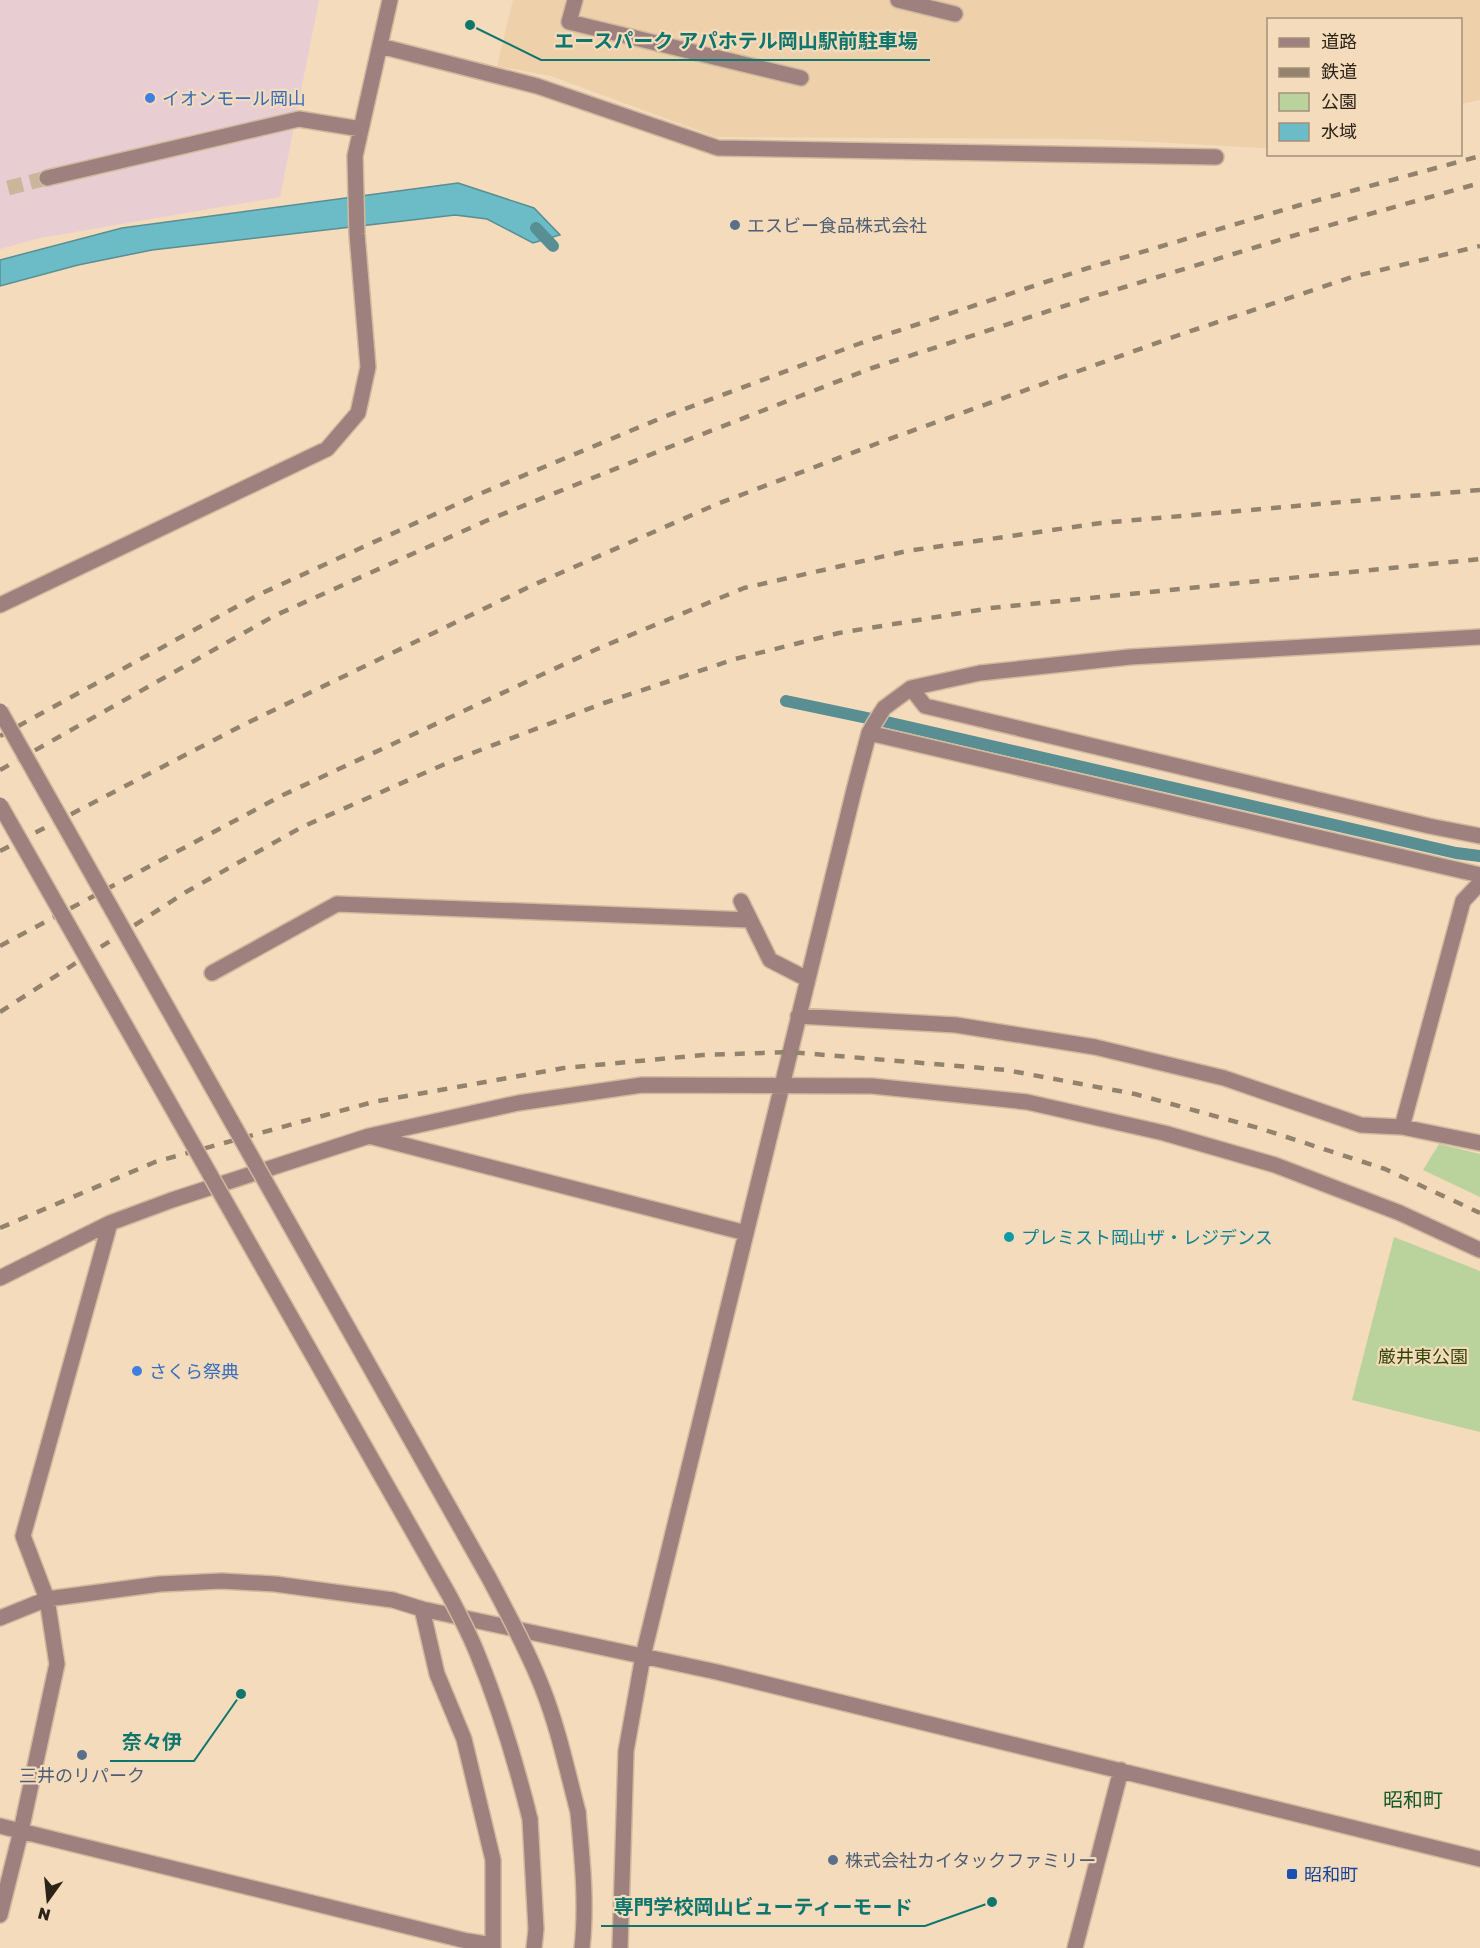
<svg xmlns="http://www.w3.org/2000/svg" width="1480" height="1948" viewBox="0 0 1480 1948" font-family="'Golos Text','Noto Sans JP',sans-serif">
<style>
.commercial{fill:#e8ced2}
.built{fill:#eed0aa}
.green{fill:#bad29b}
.water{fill:#6cbcc7;stroke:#598e92;stroke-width:1.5}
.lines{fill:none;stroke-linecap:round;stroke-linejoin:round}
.stream{stroke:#598e92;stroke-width:12}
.minor-tunnel{stroke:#ccb69b;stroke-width:15;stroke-dasharray:15 8;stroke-linecap:butt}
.minor-casing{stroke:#d0ba9e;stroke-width:18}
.minor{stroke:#9e817e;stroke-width:15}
.rail{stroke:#93826c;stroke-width:4.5;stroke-dasharray:10 10;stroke-linecap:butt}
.minor-bridge-casing{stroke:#d0ba9e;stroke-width:18;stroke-linecap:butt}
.minor-bridge{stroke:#9e817e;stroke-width:15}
.shop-dot{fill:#3f7fe0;stroke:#f4dbbc;stroke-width:2}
.service-dot{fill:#5c6f8a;stroke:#f4dbbc;stroke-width:2}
.culture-dot{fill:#0f9aa8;stroke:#f4dbbc;stroke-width:2}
.transit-dot{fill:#1a4fb4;stroke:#f4dbbc;stroke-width:2}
.labels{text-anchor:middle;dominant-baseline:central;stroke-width:4.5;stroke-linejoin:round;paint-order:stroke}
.shop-label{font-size:18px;fill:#366cbe;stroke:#f4dbbc;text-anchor:start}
.service-label{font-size:18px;fill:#4e5e75;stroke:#f4dbbc;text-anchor:start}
.culture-label{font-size:18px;fill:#0d838f;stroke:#f4dbbc;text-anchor:start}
.park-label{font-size:18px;fill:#324608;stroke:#f4dbbc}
.transit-label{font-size:18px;fill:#164399;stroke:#f4dbbc;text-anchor:start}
.neighbourhood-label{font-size:20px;fill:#165a2c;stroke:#f4dbbc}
.leader{fill:none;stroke:#0f766e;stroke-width:2}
.callout-dot{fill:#0f766e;stroke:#f4dbbc;stroke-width:2}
.callout-label{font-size:20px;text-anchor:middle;font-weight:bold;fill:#0f766e;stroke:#f4dbbc;stroke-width:4.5;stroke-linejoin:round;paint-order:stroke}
</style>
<rect width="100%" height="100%" fill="#f4dbbc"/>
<!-- commercial -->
<path class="commercial" d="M0,0h319l-39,197 -240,41 -40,11z"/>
<!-- built -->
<path class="built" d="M513,0h967v100l-19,4 -1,-84h-192v127l-5,1 -168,-9 -379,-2 -165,-61 -54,-10z"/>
<!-- green -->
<path class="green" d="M1439,1144l41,10v43l-57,-27z
M1394,1237l86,34v161l-128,-32z"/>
<!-- water -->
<path class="water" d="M458,183l76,25 26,27 -27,8 -46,-24 -32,-4 -303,35 -74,15 -78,21v-26l122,-32z"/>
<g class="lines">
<!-- stream -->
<path class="stream" d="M536,228l17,18
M786,701l105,22 565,130 24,3"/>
<!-- minor-tunnel -->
<path class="minor-tunnel" d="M8,188l39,-10"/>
<!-- minor casing -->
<g class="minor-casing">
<path id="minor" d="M575,0l-6,22 232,56
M898,0l57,14
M380,46l157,40 181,62 498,9
M47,178l252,-59 62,10
M0,605l327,-156 31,-36 10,-46 -11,-133 -2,-78 35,-156
M911,688l14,18 504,120 51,10
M869,733l611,142
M741,901l29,59 37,19
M212,973l125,-69 413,16
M798,1016l158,9 139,22 129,31 137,47 41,2 78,16
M1402,1127l61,-226 17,-18
M369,1136l149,-33 124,-18 230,1 155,16 137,31 111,32 125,48 80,37
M0,1278l110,-55 62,-23 197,-64 377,97
M422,1609l15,65 27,65 29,121v88
M0,1618l47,-19 113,-15 62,-3 53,3 118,16 29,9 295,63 763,187
M578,1812c4,45 9,91 4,136
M530,1819l6,110 -2,19
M0,1826l467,115 26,4
M0,1915l21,-84 36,-167 -10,-65 -24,-63 87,-313
M620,1948l6,-197 17,-95 212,-870 14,-53 5,-9 10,-16 27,-20 69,-15 150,-16 350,-20
M1075,1948l46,-178"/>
</g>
<!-- minor -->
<use href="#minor" class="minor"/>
<!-- rail -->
<path class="rail" d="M0,736l258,-141 219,-100 189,-79 195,-73 224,-74 215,-64 180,-49
M0,770l274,-154 214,-96 184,-74 200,-78 220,-71 217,-66 171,-48
M0,851l245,-127 286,-138 186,-82 164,-62 298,-107 173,-58 128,-31
M0,946l283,-151 314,-146 147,-61 163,-37 194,-28 379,-33
M0,1012l186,-120 116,-65 152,-67 150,-57 131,-44 104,-26 152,-25 489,-49
M0,1228l155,-66 218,-60 191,-34 139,-13 87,-3 216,18 129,24 127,35 123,40 95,44"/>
<!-- minor-bridge casing -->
<g class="minor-bridge-casing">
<path id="minor-bridge" d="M0,711l489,867c19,36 38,71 53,109 16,40 25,83 36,125
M0,805l449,790c10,19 20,38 28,58 22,54 39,110 53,166"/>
</g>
<!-- minor-bridge -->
<use href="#minor-bridge" class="minor-bridge"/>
</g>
<!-- markers -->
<g class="shop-dot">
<circle cx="150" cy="98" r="6"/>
<circle cx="137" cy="1371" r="6"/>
</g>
<g class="service-dot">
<circle cx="735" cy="225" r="6"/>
<circle cx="82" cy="1755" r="6"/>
<circle cx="833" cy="1860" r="6"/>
</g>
<circle class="culture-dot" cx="1009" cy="1237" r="6"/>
<rect class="transit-dot" x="1286" y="1868" width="12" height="12" rx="3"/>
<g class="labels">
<!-- shop labels -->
<g class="shop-label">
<text x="162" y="98">イオンモール岡山</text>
<text x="149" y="1371">さくら祭典</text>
</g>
<!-- service labels -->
<g class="service-label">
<text x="747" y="225">エスビー食品株式会社</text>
<text x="82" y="1775" text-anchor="middle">三井のリパーク</text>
<text x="845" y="1860">株式会社カイタックファミリー</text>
</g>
<!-- culture labels -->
<g class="culture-label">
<text x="1021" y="1237">プレミスト岡山ザ・レジデンス</text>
</g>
<!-- park labels -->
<g class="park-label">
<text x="1423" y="1356">厳井東公園</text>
</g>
<!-- transit labels -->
<g class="transit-label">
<text x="1304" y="1874">昭和町</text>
</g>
<!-- neighbourhood labels -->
<g class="neighbourhood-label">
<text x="1413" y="1799">昭和町</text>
</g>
</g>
<!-- callouts -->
<path class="leader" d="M470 25L541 60H930M241 1694L194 1761H110M992 1902L925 1926H601"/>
<g class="callout-dot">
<circle cx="470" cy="25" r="6"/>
<circle cx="241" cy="1694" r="6"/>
<circle cx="992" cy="1902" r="6"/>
</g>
<g class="callout-label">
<text x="736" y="48">エースパーク アパホテル岡山駅前駐車場</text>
<text x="152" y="1749">奈々伊</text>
<text x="763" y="1914">専門学校岡山ビューティーモード</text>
</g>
<!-- legend -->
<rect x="1267" y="18" width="195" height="138" fill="#f4dbbc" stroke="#a4917a" stroke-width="1.5"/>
<rect x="1279" y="38" width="30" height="9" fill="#9e817e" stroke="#a4917a" stroke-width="1.5"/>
<text x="1321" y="48" font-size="18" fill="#2c2317">道路</text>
<rect x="1279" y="68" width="30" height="9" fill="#93826c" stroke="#a4917a" stroke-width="1.5"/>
<text x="1321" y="78" font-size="18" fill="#2c2317">鉄道</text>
<rect x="1279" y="93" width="30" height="18" fill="#bad29b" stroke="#a4917a" stroke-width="1.5"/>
<text x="1321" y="108" font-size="18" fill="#2c2317">公園</text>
<rect x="1279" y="123" width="30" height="18" fill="#6cbcc7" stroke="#a4917a" stroke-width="1.5"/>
<text x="1321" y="138" font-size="18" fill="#2c2317">水域</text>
<!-- north arrow -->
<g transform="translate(48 1900) rotate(195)" stroke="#f4dbbc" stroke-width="4.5" paint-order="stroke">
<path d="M0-4.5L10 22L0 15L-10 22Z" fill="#2c2317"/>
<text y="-9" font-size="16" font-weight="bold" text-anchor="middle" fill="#2c2317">N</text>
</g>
</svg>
